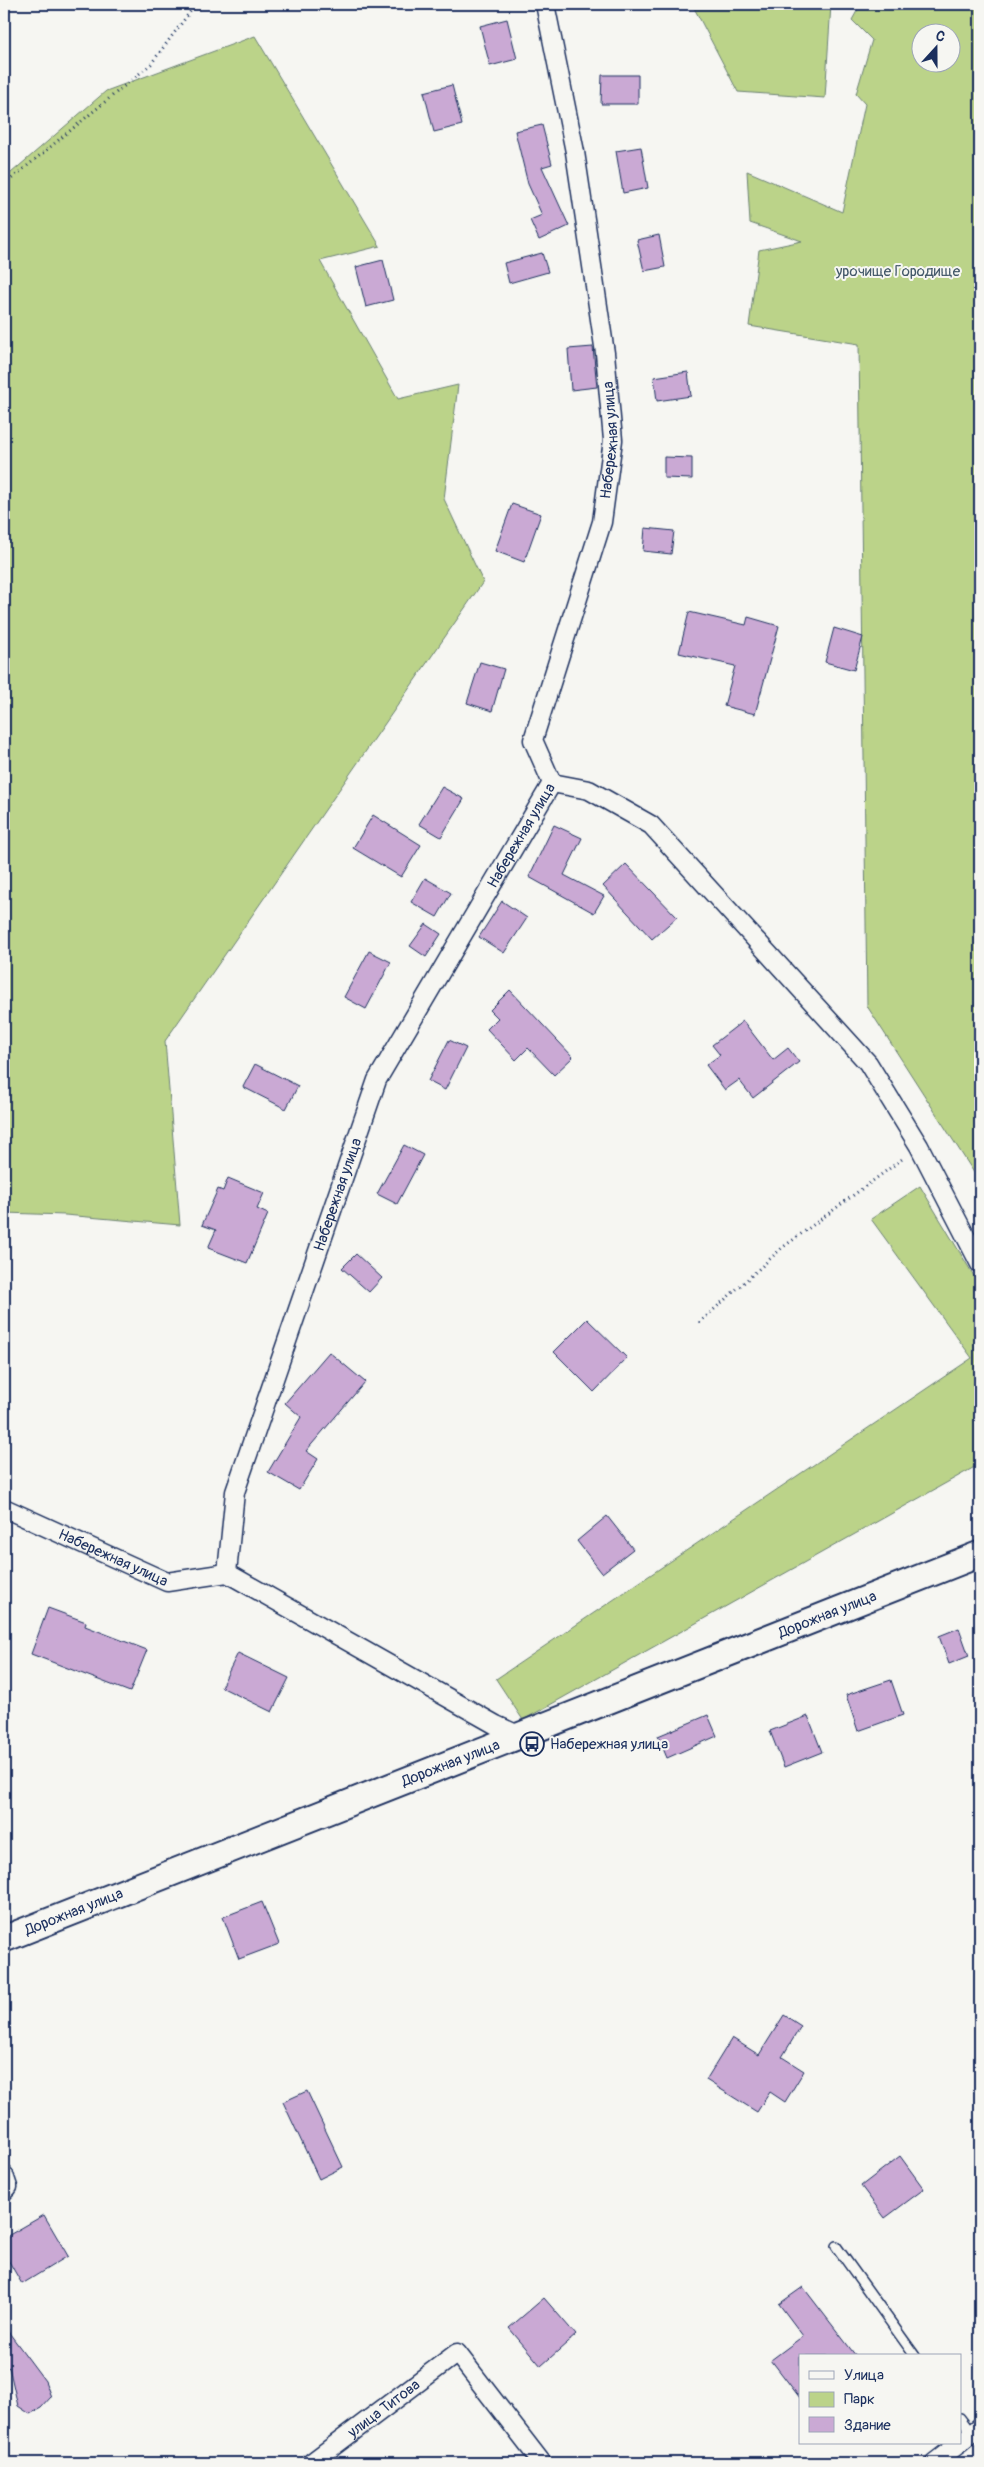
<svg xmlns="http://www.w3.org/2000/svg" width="984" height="2467" viewBox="0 0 984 2467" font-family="Pangolin,sans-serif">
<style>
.green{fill:#bbd389;stroke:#6b8174;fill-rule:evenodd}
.building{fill:#caa9d4;stroke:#1b2f5e}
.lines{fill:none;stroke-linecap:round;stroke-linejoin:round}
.lane-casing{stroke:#1b2f5e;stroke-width:12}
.street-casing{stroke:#1b2f5e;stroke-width:21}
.secondary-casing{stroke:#1b2f5e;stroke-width:29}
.path{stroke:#1b2f5e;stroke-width:3;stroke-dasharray:1 4;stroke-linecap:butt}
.lane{stroke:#f6f6f2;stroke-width:9}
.street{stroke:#f6f6f2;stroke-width:18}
.secondary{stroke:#f6f6f2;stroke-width:25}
.labels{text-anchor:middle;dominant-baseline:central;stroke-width:4;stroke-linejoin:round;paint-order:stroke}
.park-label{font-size:15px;fill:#435869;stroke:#f6f6f2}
.street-label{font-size:15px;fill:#1b2f5e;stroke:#f6f6f2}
.poi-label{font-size:15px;fill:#1b2f5e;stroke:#f6f6f2;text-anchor:start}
</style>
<rect width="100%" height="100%" fill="#f6f6f2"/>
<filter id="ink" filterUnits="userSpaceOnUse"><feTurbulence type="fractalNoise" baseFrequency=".02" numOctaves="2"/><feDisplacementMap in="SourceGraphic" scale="10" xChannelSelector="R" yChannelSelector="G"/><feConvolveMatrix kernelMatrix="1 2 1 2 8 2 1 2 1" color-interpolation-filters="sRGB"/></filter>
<g filter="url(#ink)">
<!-- green -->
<path class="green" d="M692,4h139l-6,94 -87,-6z
M861,4h119v1178l-113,-176 -8,-662 -110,-18 10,-76 43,-9 -52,-18 -3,-52 95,41 23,-108 -9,-10 16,-54 -20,-20zM922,32h30v30h-30z
M255,36l125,210 -60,15 78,138 60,-14 -14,114 39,83 -318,459 15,184 -115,-10 -61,-2v-1034l102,-88z
M920,1186l60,100v178l-457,256 -27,-41 476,-321 -101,-139z"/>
<!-- building -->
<path class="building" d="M507,19l10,40 -27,7 -10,-40z
M602,75h36v29h-37z
M452,85l10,40 -28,7 -10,-40z
M542,125l10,39 -10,3 27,59 -30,14 -9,-20 12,-5 -14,-31 -13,-53z
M641,147l7,41 -25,5 -7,-42z
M659,235l6,32 -21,4 -7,-31z
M542,253l6,19 -39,11 -5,-20z
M383,260l10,40 -27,7 -10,-40z
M593,347l4,40 -26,3 -3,-41z
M688,372l3,24 -34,5 -3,-24z
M664,457l28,1v21l-28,-1z
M512,504l29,10 -17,48 -29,-11z
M645,528l29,3 -3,23 -28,-3z
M689,612l57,13 2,-8 31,9 -24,88 -31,-8 11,-40 -56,-13z
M834,628l29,9 -9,33 -29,-8z
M480,662l24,7 -12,42 -25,-8z
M442,787l22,12 -23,38 -22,-13z
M373,815l48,30 -20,32 -48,-29z
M554,825l28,13 -18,37 40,21 -10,17 -65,-36z
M626,864l51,53 -25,22 -49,-53z
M425,878l26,15 -14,24 -26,-15z
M502,901l25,17 -23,35 -25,-16z
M426,924l15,10 -15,23 -16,-11z
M369,951l22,11 -25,47 -22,-12z
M510,990l63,67 -19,18 -26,-27 -12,12 -29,-31 11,-11 -8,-8z
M743,1021l30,39 15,-12 11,14 -46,36 -14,-18 -14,10 -19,-25 14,-10 -8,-10z
M449,1040l17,8 -21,42 -17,-9z
M255,1064l43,22 -12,23 -43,-22z
M404,1145l19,10 -26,49 -20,-10z
M228,1178l36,15 -7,16 11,5 -21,49 -39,-15 8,-18 -14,-5 16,-36 5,2z
M356,1254l26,24 -13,14 -27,-24z
M587,1319l40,39 -33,34 -40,-40z
M329,1352l36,30 -59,69 12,8 -19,31 -31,-18 33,-55 -16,-14z
M607,1516l26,33 -31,24 -25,-32z
M48,1608l38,14 -1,4 62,24 -17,42 -99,-38z
M959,1628l10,28 -20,8 -10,-28z
M238,1653l51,25 -17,34 -51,-25z
M891,1680l12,35 -45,16 -12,-36z
M708,1715l9,21 -50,22 -9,-22z
M808,1716l14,36 -38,15 -14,-36z
M262,1902l17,42 -40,15 -16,-42z
M784,2015l17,11 -19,31 22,14 -19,31 -15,-10 -13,20 -51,-32 26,-42 27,17z
M307,2091l36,76 -24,12 -36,-77z
M900,2156l24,33 -39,29 -24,-32z
M44,2215l24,41 -46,28 -18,-31v-15z
M803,2287l53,69h-56v42l-29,-38 32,-24 -24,-32z
M544,2298l32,37 -35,31 -32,-38z
M4,2326l41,55 6,16 -10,11 -11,6 -12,-8 -9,-39 -5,4z"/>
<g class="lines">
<!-- lane casing -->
<g class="lane-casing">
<path id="lane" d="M836,2246l79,110
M960,2418l12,16"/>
</g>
<!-- street casing -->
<g class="street-casing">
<g id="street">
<path d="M552,783l37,7 62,35 217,238 51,83 61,118"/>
<path id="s1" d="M4,1508l163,74 60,-9 269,152 22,10"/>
<path id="s2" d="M227,1573l8,-81 142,-412 175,-297 -19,-43 69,-218 11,-82 -8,-87 -30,-201 -30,-148"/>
<path d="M4,2175l4,12 -4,4"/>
<path d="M960,2443l20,-16"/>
<path id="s3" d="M311,2463l146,-110 85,110"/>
<path d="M934,2463l26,-20"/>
</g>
</g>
<!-- secondary casing -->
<g class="secondary-casing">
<g id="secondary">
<path id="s4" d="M4,1939l976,-385"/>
</g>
</g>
<!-- path -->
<path class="path" d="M4,185l147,-121 45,-60
M699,1323l83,-75 123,-91"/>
<!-- lane -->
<use href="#lane" class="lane"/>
<!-- street -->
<use href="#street" class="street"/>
<!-- secondary -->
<use href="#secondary" class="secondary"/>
</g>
</g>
<!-- icons -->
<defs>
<g id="bus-ring" transform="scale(1.25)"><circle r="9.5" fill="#f6f6f2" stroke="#1b2f5e" stroke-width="1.5"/><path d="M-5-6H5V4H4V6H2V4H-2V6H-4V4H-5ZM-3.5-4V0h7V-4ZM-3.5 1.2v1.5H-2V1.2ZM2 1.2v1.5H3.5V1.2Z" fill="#1b2f5e"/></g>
</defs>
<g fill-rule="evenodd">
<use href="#bus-ring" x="532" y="1744"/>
</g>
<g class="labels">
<!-- park labels -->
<g class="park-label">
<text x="898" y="271">урочище Городище</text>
</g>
<!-- street labels -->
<g class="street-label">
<text stroke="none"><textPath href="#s2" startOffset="1220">Набережная улица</textPath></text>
<text stroke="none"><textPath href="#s2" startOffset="801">Набережная улица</textPath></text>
<text stroke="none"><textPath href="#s2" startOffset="396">Набережная улица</textPath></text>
<text stroke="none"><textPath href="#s1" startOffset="120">Набережная улица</textPath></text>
<text stroke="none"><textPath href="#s4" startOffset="885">Дорожная улица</textPath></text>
<text stroke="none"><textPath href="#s4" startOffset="480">Дорожная улица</textPath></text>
<text stroke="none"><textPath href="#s4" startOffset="75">Дорожная улица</textPath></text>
<text stroke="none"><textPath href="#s3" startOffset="91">улица Титова</textPath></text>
</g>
<!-- poi labels -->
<g class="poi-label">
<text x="550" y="1744">Набережная улица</text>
</g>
</g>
<!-- margin -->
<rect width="984" height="2467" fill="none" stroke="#f6f6f2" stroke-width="20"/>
<rect x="10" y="10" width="964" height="2447" fill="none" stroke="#1b2f5e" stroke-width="2" filter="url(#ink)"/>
<!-- legend -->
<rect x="799" y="2354" width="162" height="90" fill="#f6f6f2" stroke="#9ea6b7"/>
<rect x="809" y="2371" width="25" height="8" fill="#f6f6f2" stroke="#9ea6b7"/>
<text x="844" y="2380" font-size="15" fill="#1b2f5e">Улица</text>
<rect x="809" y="2392" width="25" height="15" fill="#bbd389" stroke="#9ea6b7"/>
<text x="844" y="2404" font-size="15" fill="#1b2f5e">Парк</text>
<rect x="809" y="2417" width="25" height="15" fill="#caa9d4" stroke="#9ea6b7"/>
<text x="844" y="2430" font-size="15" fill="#1b2f5e">Здание</text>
<!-- north arrow -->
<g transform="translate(936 48) rotate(21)"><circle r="24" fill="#f6f6f2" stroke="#9ea6b7"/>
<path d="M0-4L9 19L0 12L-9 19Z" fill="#1b2f5e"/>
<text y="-8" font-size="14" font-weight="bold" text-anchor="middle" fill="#1b2f5e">С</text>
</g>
</svg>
